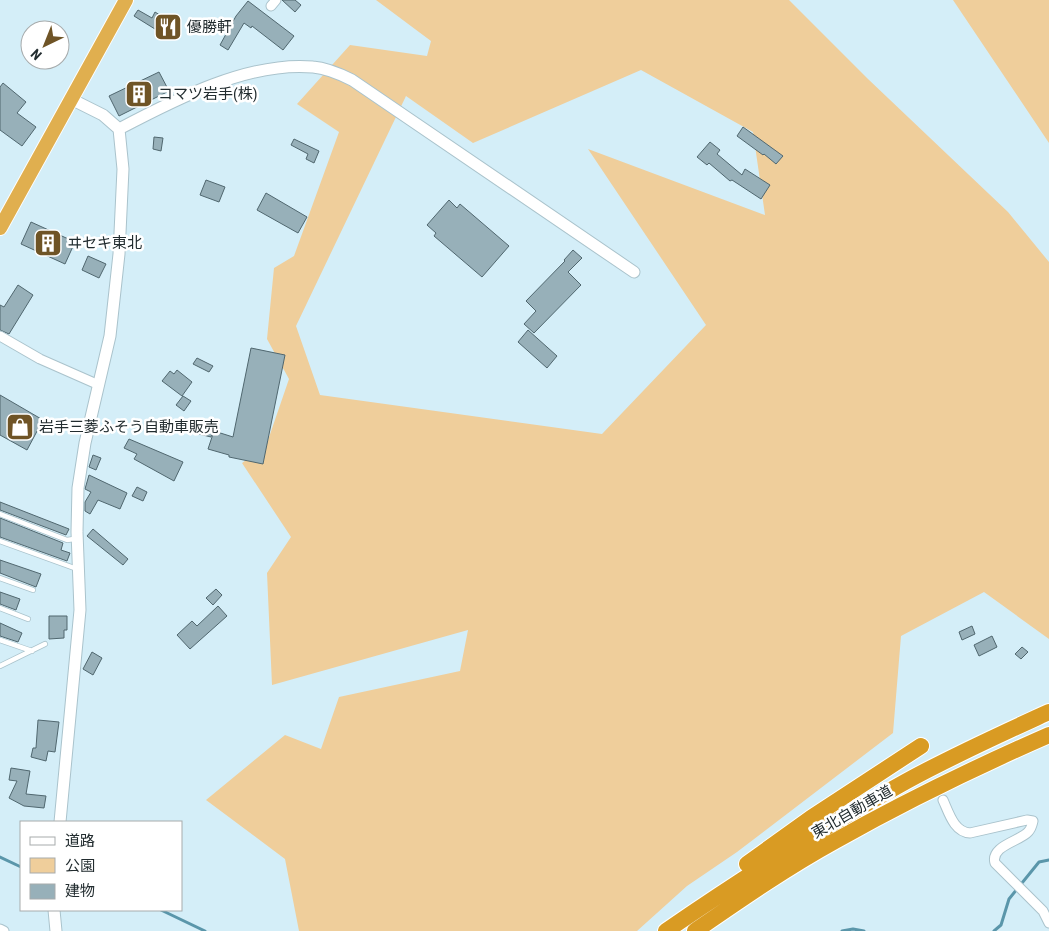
<svg xmlns="http://www.w3.org/2000/svg" width="1049" height="931" viewBox="0 0 1049 931" font-family="'Roboto Condensed','Noto Sans JP',sans-serif">
<style>
.green{fill:#efce9b;fill-rule:evenodd}
.lines{fill:none;stroke-linecap:round;stroke-linejoin:round}
.stream{stroke:#5a96aa;stroke-width:3}
.building{fill:#97b0b9;stroke:#50676f}
.service-casing{stroke:#aac3cc;stroke-width:6}
.minor-casing{stroke:#aac3cc;stroke-width:11}
.tertiary-casing{stroke:#aac3cc;stroke-width:13}
.trunk-casing{stroke:#fff;stroke-width:16}
.motorway-casing{stroke:#fff;stroke-width:18}
.service{stroke:#fff;stroke-width:4.5}
.minor{stroke:#fff;stroke-width:9}
.tertiary{stroke:#fff;stroke-width:11}
.trunk{stroke:#e0af4f;stroke-width:14}
.motorway{stroke:#d99b23;stroke-width:16}
.labels{text-anchor:middle;dominant-baseline:central;stroke-width:5;stroke-linejoin:round;paint-order:stroke}
.poi-label{font-size:15px;fill:#222c2f;stroke:#fff;text-anchor:start}
.street-label{font-size:15px;fill:#222c2f;stroke:#fff}
</style>
<rect width="100%" height="100%" fill="#d4eef8"/>
<!-- green -->
<path class="green" d="M376,0h413l79,79 140,133 41,50v377l-65,-47 -83,44 -8,97 -156,119 -50,34 -50,45h-338l-14,-72 -79,-59 79,-65 36,14 18,-52 121,-26 8,-41 -196,55 -5,-112 24,-36 -49,-74 24,-17 23,-67 -22,-40 7,-71 20,-12 45,-124 -42,-28 53,-59 77,11 4,-15zM641,70l112,62 12,83 -177,-66 118,176 -104,109 -282,-39 -24,-69 110,-230 67,47z
M953,0h96v143z"/>
<g class="lines">
<!-- stream -->
<path class="stream" d="M0,857l21,10
M161,910l44,21
M842,931l11,-2 11,2
M994,931l7,-6 8,-26 30,-37 10,-2"/>
</g>
<!-- building -->
<path class="building" d="M282,0h13l6,5 -6,7z
M248,1l46,35 -11,14 -31,-24 -1,2 -7,-5 -16,27 -8,-5 16,-29z
M138,10l14,8 3,-6 24,15 -8,12 -37,-23z
M159,72l10,19 -50,25 -10,-20z
M3,83l23,19 -9,11 19,14 -14,19 -22,-16v-43z
M743,127l40,29 -7,8 -12,-10 -1,1 -26,-19z
M154,137l9,1 -2,13 -8,-2z
M294,139l25,12 -5,12 -8,-4 2,-5 -17,-9z
M710,142l10,8 -3,4 25,21 3,-6 25,16 -9,14 -29,-19 -2,1 -21,-18 -2,2 -10,-8z
M206,180l19,7 -6,15 -19,-7z
M266,193l41,24 -9,16 -41,-23z
M449,200l8,8 3,-4 49,42 -27,31 -48,-41 2,-3 -9,-8z
M31,222l44,20 -10,22 -44,-20z
M573,250l9,8 -14,14 13,13 -47,48 -10,-9 12,-13 -10,-10 39,-40 -1,-1z
M88,256l18,8 -7,14 -17,-8z
M18,285l15,10 -24,39 -9,-4v-25l4,2z
M528,330l29,26 -10,12 -29,-26z
M251,348l34,7 -22,109 -34,-7v-2l-21,-6 6,-18 19,6z
M197,358l16,8 -4,6 -16,-8z
M177,370l15,12 -10,14 -20,-15 8,-10 4,3z
M0,395l43,25 -16,30 -27,-15z
M183,396l8,5 -7,10 -8,-6z
M203,422l11,3 -3,12 -12,-3z
M129,439l54,23 -9,19 -40,-22 3,-5 -13,-6z
M93,455l8,3 -5,12 -7,-3z
M89,475l38,18 -7,16 -22,-9 -8,14 -5,-3v-9l6,-10 -6,-3z
M137,487l10,5 -4,9 -11,-5z
M0,502l69,27 -3,6 -66,-25z
M0,518l63,25 -2,7 9,3 -3,8 -67,-24z
M93,529l35,30 -5,6 -36,-29z
M0,560l41,14 -5,13 -36,-14z
M216,589l6,6 -9,10 -7,-7z
M0,592l20,7 -4,11 -16,-6z
M218,606l9,10 -37,33 -13,-14 15,-14 5,5z
M49,616h18v14h-3v8l-15,1z
M0,623l22,10 -4,9 -18,-6z
M972,626l3,8 -13,6 -3,-8z
M992,636l5,11 -18,9 -5,-11z
M1022,647l6,5 -7,7 -6,-5z
M92,652l10,6 -9,17 -10,-6z
M38,720l21,2 -4,30 -7,-1 -2,10 -15,-4 2,-9h3z
M11,768l19,3 -4,23 20,2 -2,12 -20,-2 -15,-8 8,-17 -8,-1z"/>
<g class="lines">
<!-- service casing -->
<g class="service-casing">
<path id="service" d="M0,514l67,26 7,-1
M0,541l77,28
M0,578l33,12
M0,608l28,11
M0,640l32,11
M0,666l45,-22"/>
</g>
<!-- minor casing -->
<g class="minor-casing">
<path id="minor" d="M271,6l5,-6
M0,336l40,23 59,26
M943,800c6,13 11,32 27,33l57,-13 6,1c-1,5 -2,8 -5,11 -8,9 -38,14 -33,31l48,48 6,12
M0,929l4,2"/>
</g>
<!-- tertiary casing -->
<g class="tertiary-casing">
<path id="tertiary" d="M119,129c55,-29 130,-68 194,-62 14,1 27,7 39,13l282,192
M60,822l20,-212 -3,-78 1,-44 7,-45 25,-107 9,-82 4,-85 -4,-40 -16,-14 -32,-16
M54,910l2,21"/>
</g>
<!-- trunk casing -->
<g class="trunk-casing">
<path id="trunk" d="M0,228l126,-228"/>
</g>
<!-- motorway casing -->
<g class="motorway-casing">
<path id="motorway" d="M747,864l64,-46 110,-72
M666,931c77,-53 157,-104 239,-149 47,-26 96,-48 144,-70
M695,931c45,-31 91,-63 140,-90 69,-39 141,-74 214,-106"/>
</g>
<!-- service -->
<use href="#service" class="service"/>
<!-- minor -->
<use href="#minor" class="minor"/>
<!-- tertiary -->
<use href="#tertiary" class="tertiary"/>
<!-- trunk -->
<use href="#trunk" class="trunk"/>
<!-- motorway -->
<use href="#motorway" class="motorway"/>
</g>
<!-- icons -->
<defs>
<g id="restaurant-square" transform="scale(1.4375)"><rect x="-9" y="-9" width="18" height="18" rx="4" fill="#6f5426" stroke="#fff"/><path d="M-5-6h1v4h1v-4h1v4h1v-4h1v5L-1.5 .5V6h-2V.5L-5-1ZM5-6V6H3V1.5H1.5Q1.5-4 5-6Z" fill="#fff"/></g>
<g id="building-square" transform="scale(1.4375)"><rect x="-9" y="-9" width="18" height="18" rx="4" fill="#6f5426" stroke="#fff"/><path d="M-4-6H4V6H1V3H-1V6H-4ZM-2.5-4.3h1.7v1.8h-1.7ZM.8-4.3h1.7v1.8H.8ZM-2.5-1h1.7V.8h-1.7ZM.8-1h1.7V.8H.8Z" fill="#fff"/></g>
<g id="shop-square" transform="scale(1.4375)"><rect x="-9" y="-9" width="18" height="18" rx="4" fill="#6f5426" stroke="#fff"/><path d="M-5-2.5h2.3a2.7 3.5 0 0 1 5.4 0H5L5.5 6h-11ZM-1.5-2.5h3a1.5 2.3 0 0 0-3 0Z" fill="#fff"/></g>
</defs>
<g fill-rule="evenodd">
<use href="#restaurant-square" x="168" y="27"/>
<use href="#building-square" x="139" y="94"/>
<use href="#building-square" x="48" y="243"/>
<use href="#shop-square" x="20" y="427"/>
</g>
<g class="labels">
<!-- poi labels -->
<g class="poi-label">
<text x="187" y="27">優勝軒</text>
<text x="158" y="94">コマツ岩手(株)</text>
<text x="67" y="243">ヰセキ東北</text>
<text x="39" y="427">岩手三菱ふそう自動車販売</text>
</g>
<!-- street labels -->
<g class="street-label">
<text transform="translate(852 812) rotate(-30)">東北自動車道</text>
</g>
</g>
<!-- legend -->
<rect x="20" y="821" width="162" height="90" fill="#ffffff" stroke="#a7abac"/>
<rect x="30" y="837" width="25" height="8" fill="#ffffff" stroke="#a7abac"/>
<text x="65" y="846" font-size="15" fill="#222c2f">道路</text>
<rect x="30" y="858" width="25" height="15" fill="#efce9b" stroke="#a7abac"/>
<text x="65" y="871" font-size="15" fill="#222c2f">公園</text>
<rect x="30" y="884" width="25" height="15" fill="#97b0b9" stroke="#a7abac"/>
<text x="65" y="896" font-size="15" fill="#222c2f">建物</text>
<!-- north arrow -->
<g transform="translate(45 45) rotate(223)"><circle r="24" fill="#ffffff" stroke="#a7abac"/>
<path d="M0-4L9 19L0 12L-9 19Z" fill="#6f5426"/>
<text y="-8" font-size="14" font-weight="bold" text-anchor="middle" fill="#222c2f">N</text>
</g>
</svg>
